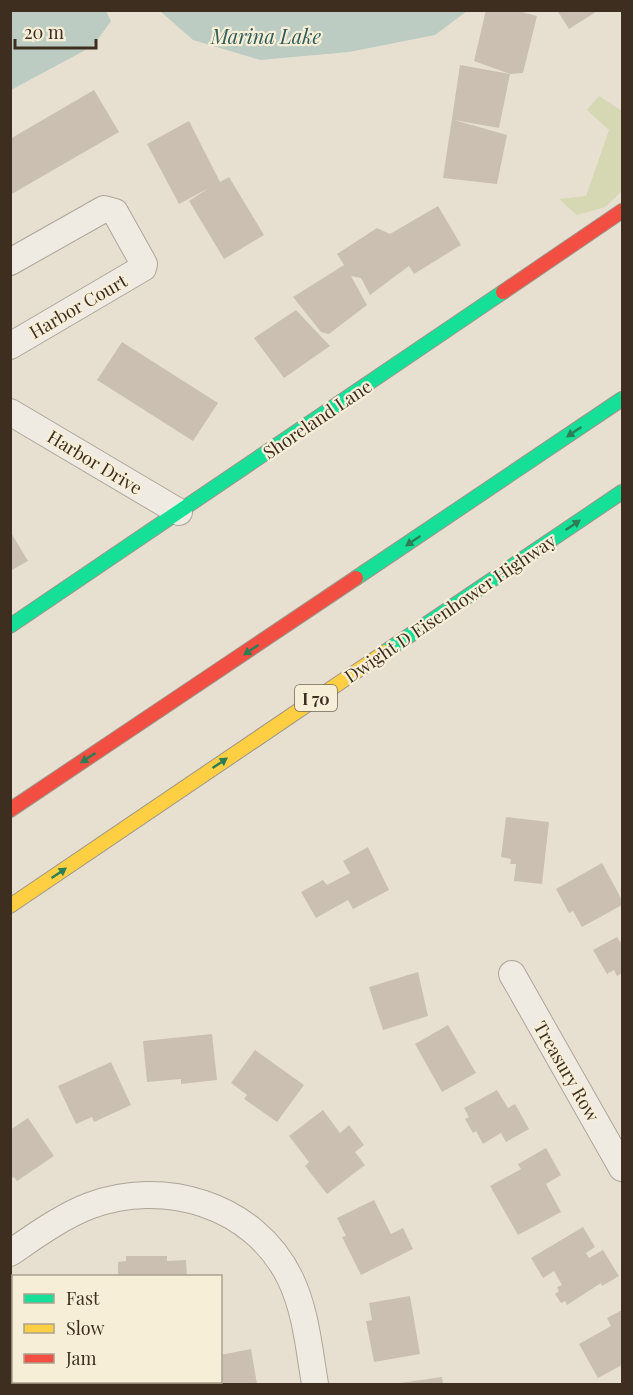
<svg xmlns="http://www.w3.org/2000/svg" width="633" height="1395" viewBox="0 0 633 1395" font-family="'Playfair Display',serif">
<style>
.green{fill:#d6d7b3}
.water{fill:#bcccc2}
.building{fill:#cbbfb2}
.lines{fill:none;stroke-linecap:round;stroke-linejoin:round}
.street-casing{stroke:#ada599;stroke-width:28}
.fast-casing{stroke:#9c958a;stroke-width:16}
.slow-casing{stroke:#9c958a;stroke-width:16}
.jam-casing{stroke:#9c958a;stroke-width:16}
.street{stroke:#efebe3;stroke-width:26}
.fast{stroke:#16e098;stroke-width:14}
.slow{stroke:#ffcf43;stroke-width:14}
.jam{stroke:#f24e42;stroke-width:14}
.oneway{fill:#2b7e56}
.labels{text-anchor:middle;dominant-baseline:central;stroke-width:4.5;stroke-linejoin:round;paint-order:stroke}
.shield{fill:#f7eed8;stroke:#756857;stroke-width:1.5}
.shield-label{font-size:16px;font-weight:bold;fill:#3d2e20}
.street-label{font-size:18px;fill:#3d2e20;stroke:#f7eed8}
.water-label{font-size:20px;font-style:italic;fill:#2f5d5a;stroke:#f7eed8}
</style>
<rect width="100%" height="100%" fill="#e7e0d1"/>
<!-- green -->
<path class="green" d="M599,96l23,15v80l-17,16 -28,8 -18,-16 27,-3 23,-66 -22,-20z"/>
<!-- water -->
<path class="water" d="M11,10l95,1 5,10 -18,25 -82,44z
M160,11h307l-32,24 -86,17 -89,8 -67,-20z"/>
<!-- building -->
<path class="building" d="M486,10h28l23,6 -14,57 -13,1 -11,54 -45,-8 53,15 -10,49 -54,-6 17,-113 50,9 -36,-13z
M557,10h42l-30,19z
M94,90l25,42 -109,63v-56z
M189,121l31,61 9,-5 35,58 -40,24 -35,-58 20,-13 -30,16 -32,-60z
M438,206l23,39 -47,29 -5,-8 -39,29 -9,-17 -10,-2 16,29 -38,29 -8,-2 -28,-35 51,-32 -7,-11 40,-26 13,6z
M296,310l34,36 -46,32 -30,-40z
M122,342l96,61 -25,38 -96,-61z
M10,531l18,30 -18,10z
M506,817l43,5 -7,62 -28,-3 2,-17h-6l1,-5 -10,-2z
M368,847l21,43 -36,19 -5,-9 -32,18 -15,-26 22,-12 4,5 23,-12 -7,-12z
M602,863l20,37v5l-40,22 -9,-16 -4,2 -13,-24z
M617,937l3,5 2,-2v33l-5,3 -3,-6 -7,4 -14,-24z
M418,972l10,44 -45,14 -14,-43z
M448,1025l28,48 -34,19 -27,-48z
M212,1034l5,46 -36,4v-5l-34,3 -4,-41z
M255,1050l49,35 -27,37 -33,-23 3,-4 -16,-12z
M111,1062l20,43 -37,17 -2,-5 -16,7 -18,-38z
M497,1090l11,18 7,-4 14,25 -23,13 -5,-9 -18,11 -7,-13 -3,2 -8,-14 4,-2 -5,-9z
M323,1110l17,23 9,-8 15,20 -9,7 10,13 -38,29 -22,-28 4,-4 -20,-26z
M28,1118l26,38 -37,25 -3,-4 -4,2v-49z
M546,1148l15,27 -15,9 15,28 -43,23 -28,-49 31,-17 -3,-5z
M374,1200l17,34 12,-6 10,21 -52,26 -19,-38 4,-1 -9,-18z
M583,1227l12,20 -9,6 3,5 14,-8 16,26 -17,10 -1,-3 -34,22 -2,-4 -4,2 -6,-9 4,-3 -2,-4 5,-2 -8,-14 -11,7 -12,-20z
M126,1256h41v5l19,-1 1,16h-69v-14l8,-1z
M410,1296l10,58 -46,8 -8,-41 6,-1 -3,-17z
M622,1310v55l-24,13 -19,-34 32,-18 -4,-8z
M251,1349l6,35h-48v-2h11v-27z
M442,1377l1,7h-43v-1z"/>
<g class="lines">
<!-- street casing -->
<g class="street-casing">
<path id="street" d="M10,262l94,-53 11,3 29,52 -1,4 -133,78
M10,412l169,100
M512,974l110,194
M10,1253c25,-17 51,-36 79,-47 74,-28 165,-2 201,72 16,33 19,71 25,106"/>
</g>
<!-- fast casing -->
<g class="fast-casing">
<path id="fast" d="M356,578l266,-179
M10,626l493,-334
M385,652l237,-160"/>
</g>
<!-- slow casing -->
<g class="slow-casing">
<path id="slow" d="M10,906l375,-254"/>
</g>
<!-- jam casing -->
<g class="jam-casing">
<path id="jam" d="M503,292l119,-81
M10,810l346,-232"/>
</g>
<!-- street -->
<use href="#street" class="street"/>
<!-- fast -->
<use href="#fast" class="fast"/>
<!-- slow -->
<use href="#slow" class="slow"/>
<!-- jam -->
<use href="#jam" class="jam"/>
</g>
<!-- one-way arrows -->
<defs><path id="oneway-solid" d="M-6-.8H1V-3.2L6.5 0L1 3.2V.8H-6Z" transform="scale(1.5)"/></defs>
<g class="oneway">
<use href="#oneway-solid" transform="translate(574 432) rotate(146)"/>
<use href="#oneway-solid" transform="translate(573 525) rotate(-34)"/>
<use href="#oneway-solid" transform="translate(413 541) rotate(146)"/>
<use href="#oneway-solid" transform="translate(251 650) rotate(146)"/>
<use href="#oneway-solid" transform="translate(88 758) rotate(146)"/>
<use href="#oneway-solid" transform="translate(220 763) rotate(-34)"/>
<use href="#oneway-solid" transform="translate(59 873) rotate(-34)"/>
</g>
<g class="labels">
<!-- shield labels -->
<rect class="shield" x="295" y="685" width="42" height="26" rx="4.5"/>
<g class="shield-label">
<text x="316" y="698">I 70</text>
</g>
<!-- street labels -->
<g class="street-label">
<text transform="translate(78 306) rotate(-30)">Harbor Court</text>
<text transform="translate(317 419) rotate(-34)">Shoreland Lane</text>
<text transform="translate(95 462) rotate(31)">Harbor Drive</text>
<text transform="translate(450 608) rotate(-34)">Dwight D Eisenhower Highway</text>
<text transform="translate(567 1071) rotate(60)">Treasury Row</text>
</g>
<!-- water labels -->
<g class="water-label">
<text x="266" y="35">Marina Lake</text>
</g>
</g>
<!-- border -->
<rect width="633" height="1395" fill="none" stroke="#3d2e20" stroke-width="24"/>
<!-- legend -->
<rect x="12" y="1275" width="210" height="108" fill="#f7eed8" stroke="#ada18e" stroke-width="1.5"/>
<rect x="24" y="1294" width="30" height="9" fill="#16e098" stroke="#ada18e" stroke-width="1.5"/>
<text x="66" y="1305" font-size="18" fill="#3d2e20">Fast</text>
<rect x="24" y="1324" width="30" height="9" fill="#ffcf43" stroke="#ada18e" stroke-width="1.5"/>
<text x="66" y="1335" font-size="18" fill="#3d2e20">Slow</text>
<rect x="24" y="1354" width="30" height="9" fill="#f24e42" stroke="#ada18e" stroke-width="1.5"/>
<text x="66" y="1365" font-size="18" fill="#3d2e20">Jam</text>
<!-- scale -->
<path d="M15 39v9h81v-9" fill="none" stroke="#3d2e20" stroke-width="3"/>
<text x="24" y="39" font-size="18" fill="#3d2e20" stroke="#f7eed8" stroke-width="4.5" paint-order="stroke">20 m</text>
</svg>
